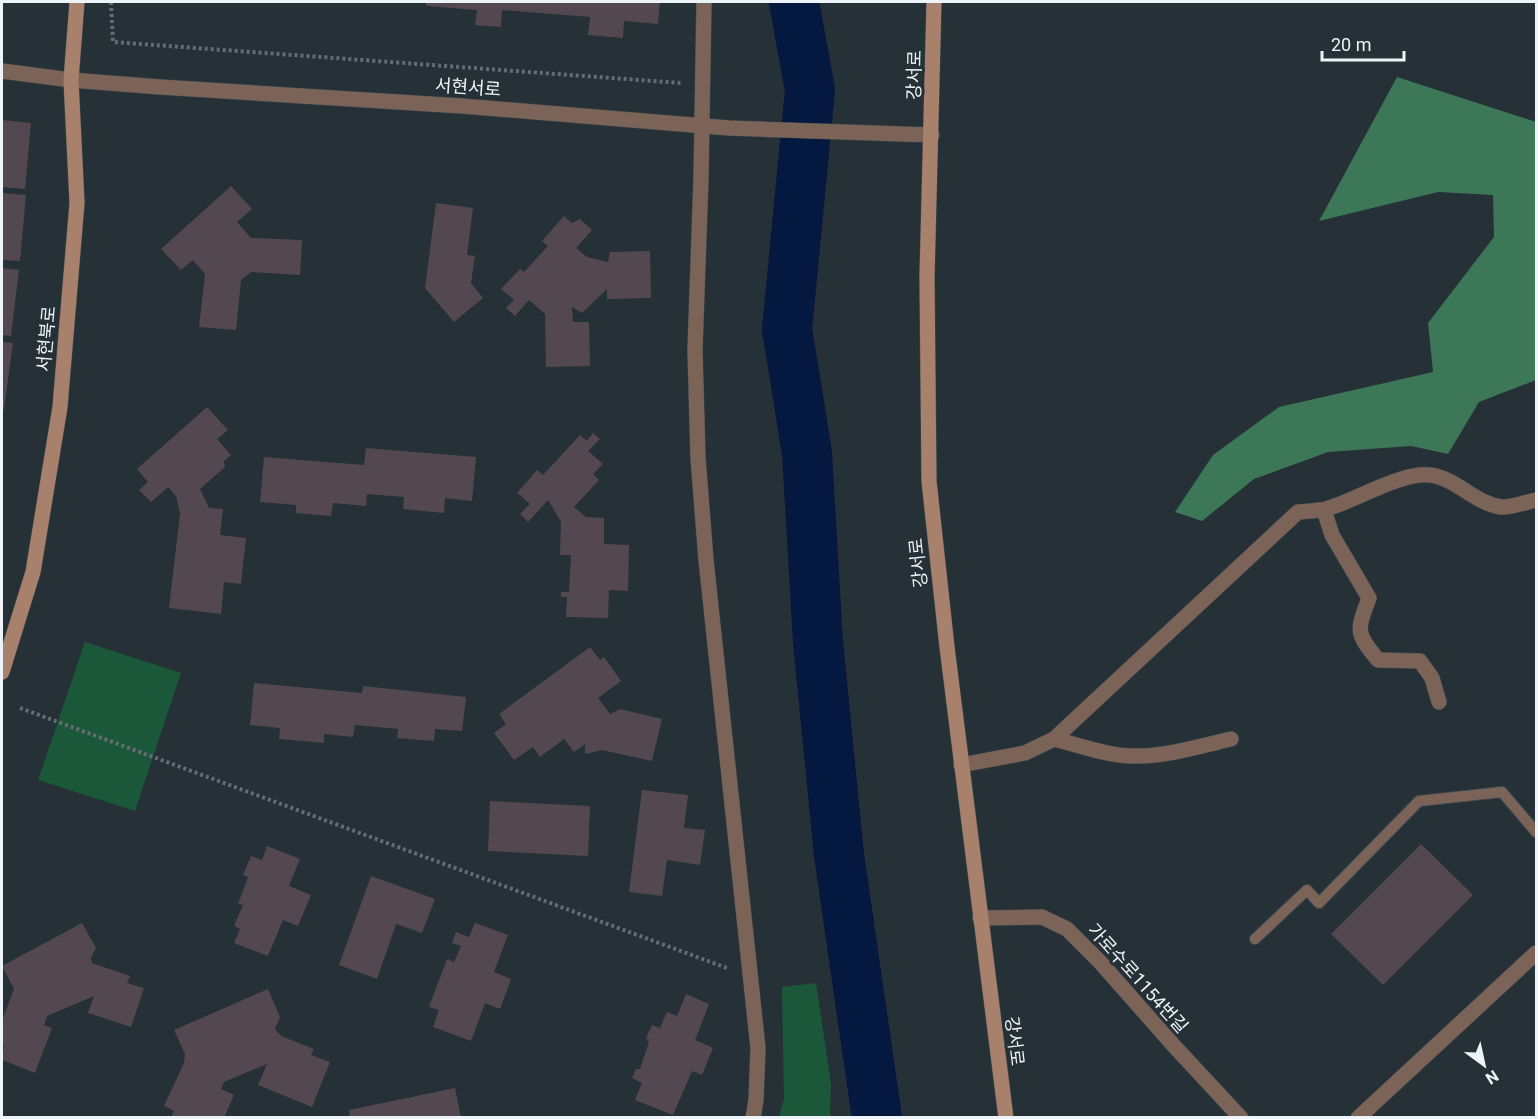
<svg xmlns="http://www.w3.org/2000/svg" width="1538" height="1119" viewBox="0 0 1538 1119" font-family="Roboto,'Noto Sans KR',sans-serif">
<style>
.green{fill:#1b583a}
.forest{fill:#3c7757}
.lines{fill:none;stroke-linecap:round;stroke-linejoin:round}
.river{stroke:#051840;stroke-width:50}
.building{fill:#534850}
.lane-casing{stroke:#424b52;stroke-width:12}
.street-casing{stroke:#424b52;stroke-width:16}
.secondary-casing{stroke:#424b52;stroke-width:16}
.path{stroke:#646d73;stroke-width:4;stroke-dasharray:3 3;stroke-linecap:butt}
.lane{stroke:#7b6457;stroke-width:10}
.street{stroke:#7b6457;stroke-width:15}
.secondary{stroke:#a7816c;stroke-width:15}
.labels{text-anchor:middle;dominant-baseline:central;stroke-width:6;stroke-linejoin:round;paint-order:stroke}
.street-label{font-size:18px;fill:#edf4f9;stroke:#263037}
</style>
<rect width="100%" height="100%" fill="#263037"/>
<!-- green -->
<path class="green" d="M85,642l96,31 -46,138 -97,-31z
M816,983l15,101 -1,33h-51l5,-18 -2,-112z"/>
<!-- forest -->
<path class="forest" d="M1397,77l139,45v258l-57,22 -31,52 -37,-8 -83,6 -74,27 -52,42 -27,-9 38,-57 66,-48 154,-35 -5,-49 66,-86 -1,-42 -55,-3 -119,29z"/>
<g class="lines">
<!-- river -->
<path class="river" d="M794,2l16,88 -23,239 20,124 11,189 21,213 38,263"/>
</g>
<!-- building -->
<path class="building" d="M426,2h234l-2,22 -34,-3 -1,17 -35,-3 2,-18 -88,-7 -1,17 -26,-2 2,-15 -51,-4z
M2,120l29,3 -6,66 -23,-2z
M231,186l21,23 -15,13 14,16 51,2 -2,35 -49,-3 -10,8 -5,50 -37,-3 6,-53 -12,-14 -12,10 -20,-21z
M2,193l24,2 -6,66 -18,-1z
M436,203l37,5 -6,47 8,1 -4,27 12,15 -29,24 -29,-34z
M564,216l8,7 8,-4 12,11 -16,18 11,9 21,5 2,-10 40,-1 1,47 -44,1v-10l-25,24 -10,-6 1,15h16l1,44 -44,1 -1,-53 -16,-14 -14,16 -9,-8 8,-8 -13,-11 19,-20 4,3 24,-26 -6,-5z
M2,268l17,2 -8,66 -9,-1z
M2,342l11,1 -9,66h-2z
M207,407l21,23 -11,9 14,16 -7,6 1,6 -25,22 9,19 14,1 -3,26 26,3 -5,46 -17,-2 -3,32 -52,-6 11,-94 -4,-18 -8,-9 -17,15 -12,-12 9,-8 -11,-13z
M593,433l7,6 -12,12 15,13 -10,10 6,6 -25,27 12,10 18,1v26l25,1 -1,46 -19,-1 -1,28 -42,-1 1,-20h-6v-5h8l2,-37h-11l1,-33 -13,-22 -20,22 -8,-8 10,-10 -13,-11 20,-23 6,5 37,-40 7,6z
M366,448l110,9 -4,44 -27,-3 -1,15 -41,-4 1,-12 -37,-3 -1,12 -33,-3 -2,13 -35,-3v-8l-36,-3 4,-45 100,8z
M590,647l10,13 4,-3 17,24 -23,17 12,16 10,-5 42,10 -10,42 -50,-11 -17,4v-10l-11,8 -10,-13 -24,18 -7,-10 -19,13 -20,-27 12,-9 -7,-10z
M254,683l108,10 1,-7 103,11 -4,34 -27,-2 -1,12 -37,-3 1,-9 -43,-4 -2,12 -29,-3v9l-45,-4 1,-11 -30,-3z
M642,790l46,5 -4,33 21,2 -5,35 -33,-5 -5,36 -33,-4z
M490,801l100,5 -2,50 -100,-5z
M1421,844l52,51 -90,90 -52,-51z
M267,846l33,13 -11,27 22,9 -13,31 -15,-6 -15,36 -34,-13 6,-14 -6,-3 9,-21 -5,-1 10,-27 -5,-2 8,-19 11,4z
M371,876l64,23 -13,34 -26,-9 -19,55 -38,-14z
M82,923l14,25 -5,10 1,5 38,13 -3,7 17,5 -13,39 -43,-14 6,-17 -47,20 -3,9 8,3 -17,45 -33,-13 2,-15h-2v-24l12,-32 -12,-23z
M475,923l33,12 -14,37 17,7 -11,30 -15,-6 -14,38 -38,-14 6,-17 -10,-3 18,-48 7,3 7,-16 -9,-3 4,-11 13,5z
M268,989l12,28 -5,12 6,7 33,13 -3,6 19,7 -18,45 -54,-22 9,-21 -43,18 -3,7 13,6 -10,23h-53l3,-7 -10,-5 20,-43 1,-9 -11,-24z
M686,994l23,10 -14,36 18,8 -11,27 -10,-4 -19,44 -38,-15 7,-17 -10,-5 4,-9h4l9,-27 -3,-4 6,-13 8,3 7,-16 10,4z
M455,1088l6,30h-111l-1,-8z"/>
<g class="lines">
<!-- lane casing -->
<g class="lane-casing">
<path id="lane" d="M1255,939l52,-49 12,13 100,-102 83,-9 34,40"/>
</g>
<!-- street casing -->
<g class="street-casing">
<path id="street" d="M704,2l-3,176 -6,172 3,108 8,102 52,488 -2,52 -3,18
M2,71l69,9 89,7 302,19 267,22 203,7
M1324,510l8,25 37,63c-12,33 -14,34 9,62l42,1 12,17 7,24
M1054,739c24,6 54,17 79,17 31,1 67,-10 98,-17
M961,765l64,-12 29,-14 244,-227c9,-1 19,-1 28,-3 29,-8 74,-37 104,-34 26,3 44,28 71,32 10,1 25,-5 35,-7
M980,918l62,-1 25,12 33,33 75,85 66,71
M1358,1118l178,-165"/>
</g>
<!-- secondary casing -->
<g class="secondary-casing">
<path id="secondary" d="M934,2l-7,275 2,204 18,166 59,471
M2,672l31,-100 27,-165 17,-204 -6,-123 6,-78"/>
</g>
<!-- path -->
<path class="path" d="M111,2l2,40 568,41
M20,708l707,260"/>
<!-- lane -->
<use href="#lane" class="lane"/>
<!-- street -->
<use href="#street" class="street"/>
<!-- secondary -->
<use href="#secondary" class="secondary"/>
</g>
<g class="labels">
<!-- street labels -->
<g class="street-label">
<text transform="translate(914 75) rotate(-89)">강서로</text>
<text transform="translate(468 87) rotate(4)">서현서로</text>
<text transform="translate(46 339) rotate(-85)">서현북로</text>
<text transform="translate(918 563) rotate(-96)">강서로</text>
<text transform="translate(1138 978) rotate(48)">가로수로1154번길</text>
<text transform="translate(1015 1041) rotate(83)">강서로</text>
</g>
</g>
<!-- border -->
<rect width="1538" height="1119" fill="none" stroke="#edf4f9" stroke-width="6"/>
<!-- north arrow -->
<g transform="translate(1484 1065) rotate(147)" stroke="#263037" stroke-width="4.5" paint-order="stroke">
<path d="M0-4.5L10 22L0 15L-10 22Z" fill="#edf4f9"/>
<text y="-9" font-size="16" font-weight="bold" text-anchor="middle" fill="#edf4f9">N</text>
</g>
<!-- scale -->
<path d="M1322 51v9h82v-9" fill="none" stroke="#edf4f9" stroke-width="3"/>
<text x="1331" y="51" font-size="18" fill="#edf4f9" stroke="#263037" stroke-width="4.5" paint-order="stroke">20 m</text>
</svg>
